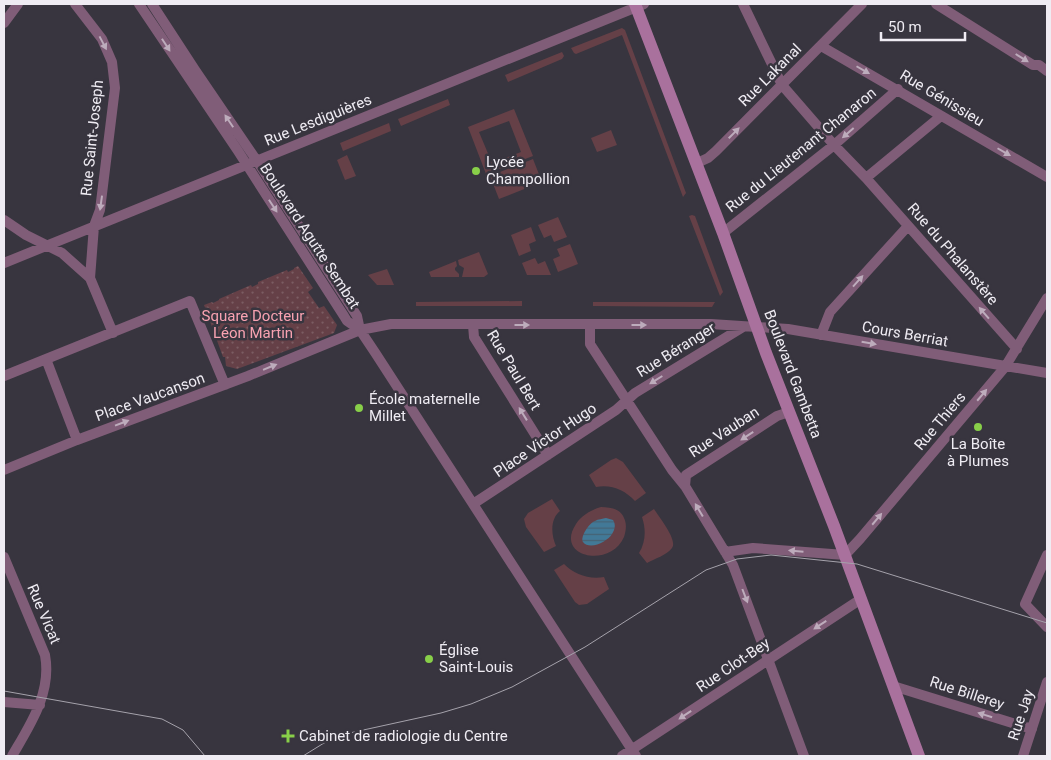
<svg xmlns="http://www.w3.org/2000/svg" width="1051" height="760" viewBox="0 0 1051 760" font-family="Roboto,sans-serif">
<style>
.grass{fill:#654047;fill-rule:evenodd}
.park{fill:url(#park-dots)}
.water{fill:url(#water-rules)}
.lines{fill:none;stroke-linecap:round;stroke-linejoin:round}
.street{stroke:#805d78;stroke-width:10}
.secondary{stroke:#a9719d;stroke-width:12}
.tram{stroke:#a5a2ab;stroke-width:1}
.oneway{fill:#bdacbc}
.poi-dot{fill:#88cf49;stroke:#38353f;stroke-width:2}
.labels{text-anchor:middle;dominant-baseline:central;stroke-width:5;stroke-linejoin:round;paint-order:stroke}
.street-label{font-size:15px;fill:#efecf3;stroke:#38353f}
.poi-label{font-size:15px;fill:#efecf3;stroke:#38353f;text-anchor:start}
.park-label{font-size:15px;fill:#f9a2b1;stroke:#38353f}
</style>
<defs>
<pattern id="park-dots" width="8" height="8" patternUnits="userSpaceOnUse" patternTransform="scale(1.25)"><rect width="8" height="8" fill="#654047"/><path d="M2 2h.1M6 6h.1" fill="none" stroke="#7b5c62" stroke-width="1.8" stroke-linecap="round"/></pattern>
<pattern id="water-rules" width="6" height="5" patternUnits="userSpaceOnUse" patternTransform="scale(1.25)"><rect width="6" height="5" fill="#427997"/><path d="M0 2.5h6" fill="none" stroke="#456274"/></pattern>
</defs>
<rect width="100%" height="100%" fill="#38353f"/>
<!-- grass -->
<path class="grass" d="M622,28l3,2 61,163 -3,4 -61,-162 -46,19 -2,-1 -3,-5z
M562,52l2,4 -2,3 -54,23 -3,-7z
M448,99l2,6 -49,21 -3,-7z
M514,109l19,47 -47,18 -18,-47zM509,121l12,31 -29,11 -13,-31z
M389,123l2,8 -48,20 -3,-8z
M611,130l6,15 -20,7 -6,-14z
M347,155l9,21 -11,4 -8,-20z
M533,159l9,23 -43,17 -9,-23z
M692,215l3,1 28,76 -3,4 -31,-80z
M558,217l9,20 -13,5 -3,-7 -7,3 -6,-13z
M531,227l5,14 -7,3 2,7 -12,5 -8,-21z
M570,244l8,20 -20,8 -5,-13 7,-3 -3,-7z
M479,252l9,22 -4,3h-22l2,-9 -5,-3 -1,-5z
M535,258l3,6 7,-3 6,14h-24l-5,-12z
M456,261l1,5 -2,2v2l4,4v3h-28l-2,-5z
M387,269l7,16h-17l-9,-10z
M416,302l106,-1v5h-106z
M593,302h122l-3,5 -119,-1z
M616,458l7,4 23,31 -11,8c-10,-11 -24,-17 -39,-14l-7,-12 22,-15z
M552,499l8,12c-10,8 -9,24 -4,35l-12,6 -18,-25 -2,-8 4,-6z
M601,507c9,0 20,2 23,11 3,6 2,13 0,19 -14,32 -70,20 -48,-13 6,-9 15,-14 25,-17z
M654,509c5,8 24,31 18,39 -5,7 -18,11 -25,15l-8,-10c7,-11 7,-24 3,-36z
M564,564c10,10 25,16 40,13l5,12 -22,15 -8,1 -4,-3 -21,-32z"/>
<!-- park -->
<path class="park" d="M298,266l15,22 -5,4 11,16 5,-2 13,19 -3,8 -97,36 -11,-3 -1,-9h-2l-19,-52 8,-3 1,1 6,-3v-1l32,-14 1,2 6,-3v-2l29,-12 1,2 6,-3v-1z"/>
<!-- water -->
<path class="water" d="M606,518l7,2c3,5 2,9 -1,14 -4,7 -22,17 -29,8 -3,-5 6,-19 12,-21 3,-2 8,-2 11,-3z"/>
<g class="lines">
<!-- street -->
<path class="street" d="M75,4l27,35 10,23 3,26 -15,122 -6,16 -4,52
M139,4l99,147 106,165 3,5 13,9 16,24 260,402
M152,4l43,66 62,91 100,155 3,14
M743,4l39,81 52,60 32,33 151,171
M936,4l97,61h6l8,6
M4,23l14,-19
M821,46l226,131
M697,163l11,-5 8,-7 146,-147
M866,178l75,-62
M4,220l22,15 36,18 28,25 23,55
M723,233l111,-88 64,-56
M4,263l640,-259
M473,325l1,12 74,118
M590,325v19l82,126 13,16 48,79 71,191
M821,335l9,-23 78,-86
M46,359l31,81
M4,376l186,-75 35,84
M4,470l73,-30 171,-64 112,-46 31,-6h320l77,5 259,44
M685,486l1,-11 91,-59 12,-4
M473,504l143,-94 19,-17 108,-66
M725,552l28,-4 92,7 15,-16 145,-172 42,-69
M1047,555l-22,49 22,23
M4,557l41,98c7,38 -15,70 -33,101
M893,686l139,43
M4,702l36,3
M622,756l239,-157
M1023,756l24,-74"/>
<!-- secondary -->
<path class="secondary" d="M635,4l88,229 43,120 68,173 85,230"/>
<!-- tram -->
<path class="tram" d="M4,691l158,28 21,11 22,26
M303,756l21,-13 21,-9 96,-21 30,-9 41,-17 73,-40 121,-77 31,-11 34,-4 86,9 190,59"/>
</g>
<!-- one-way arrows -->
<defs><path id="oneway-solid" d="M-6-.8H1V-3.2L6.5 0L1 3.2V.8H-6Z" transform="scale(1.25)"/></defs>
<g class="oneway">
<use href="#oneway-solid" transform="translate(103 43) rotate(62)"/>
<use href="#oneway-solid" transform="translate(166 45) rotate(57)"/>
<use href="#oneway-solid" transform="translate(1022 58) rotate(32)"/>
<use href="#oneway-solid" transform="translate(863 70) rotate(30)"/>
<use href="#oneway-solid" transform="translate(229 121) rotate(-124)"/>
<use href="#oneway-solid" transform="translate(734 133) rotate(-45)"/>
<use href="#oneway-solid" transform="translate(848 133) rotate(139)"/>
<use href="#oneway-solid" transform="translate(1004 152) rotate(30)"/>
<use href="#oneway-solid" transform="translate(101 203) rotate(98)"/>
<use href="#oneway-solid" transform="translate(273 206) rotate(57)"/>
<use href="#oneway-solid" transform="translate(858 281) rotate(-48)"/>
<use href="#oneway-solid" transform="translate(984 313) rotate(-131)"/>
<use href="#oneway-solid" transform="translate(522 325)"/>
<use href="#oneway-solid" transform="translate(639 325)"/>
<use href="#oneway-solid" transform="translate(869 343) rotate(10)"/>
<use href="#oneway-solid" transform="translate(270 367) rotate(-22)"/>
<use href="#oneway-solid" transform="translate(656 380) rotate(148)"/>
<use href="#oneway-solid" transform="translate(982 395) rotate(-50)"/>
<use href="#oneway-solid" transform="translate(523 414) rotate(-122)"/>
<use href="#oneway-solid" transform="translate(122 423) rotate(-21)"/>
<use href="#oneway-solid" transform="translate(747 436) rotate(147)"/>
<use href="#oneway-solid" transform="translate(699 510) rotate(-121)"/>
<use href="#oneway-solid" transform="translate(877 519) rotate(-50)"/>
<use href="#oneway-solid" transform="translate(796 551) rotate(-175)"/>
<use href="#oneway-solid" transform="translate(745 596) rotate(69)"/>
<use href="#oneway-solid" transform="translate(820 625) rotate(147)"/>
<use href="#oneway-solid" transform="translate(685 715) rotate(146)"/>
<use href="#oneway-solid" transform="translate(985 715) rotate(-162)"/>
</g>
<!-- markers -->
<g class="poi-dot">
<circle cx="476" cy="171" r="5"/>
<circle cx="359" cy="408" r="5"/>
<circle cx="978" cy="427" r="5"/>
<circle cx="429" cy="659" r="5"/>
<path d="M285.5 728.5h5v5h5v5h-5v5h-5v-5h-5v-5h5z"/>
</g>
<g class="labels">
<!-- street labels -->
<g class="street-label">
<text transform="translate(770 75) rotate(-45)">Rue Lakanal</text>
<text transform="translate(942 98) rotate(31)">Rue Génissieu</text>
<text transform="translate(318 120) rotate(-22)">Rue Lesdiguières</text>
<text transform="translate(92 138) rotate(-84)">Rue Saint-Joseph</text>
<text transform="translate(801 150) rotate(-39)">Rue du Lieutenant Chanaron</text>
<text transform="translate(310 236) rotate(57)">Boulevard Agutte Sembat</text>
<text transform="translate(953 254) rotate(49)">Rue du Phalanstère</text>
<text transform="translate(905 334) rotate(10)">Cours Berriat</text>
<text transform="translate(676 350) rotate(-32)">Rue Béranger</text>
<text transform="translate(514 370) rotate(59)">Rue Paul Bert</text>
<text transform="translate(793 374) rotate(69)">Boulevard Gambetta</text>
<text transform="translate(150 397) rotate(-20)">Place Vaucanson</text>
<text transform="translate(940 421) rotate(-50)">Rue Thiers</text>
<text transform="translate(724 432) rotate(-33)">Rue Vauban</text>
<text transform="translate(545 440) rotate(-34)">Place Victor Hugo</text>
<text transform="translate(44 614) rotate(67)">Rue Vicat</text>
<text transform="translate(733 665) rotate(-34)">Rue Clot-Bey</text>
<text transform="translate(967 693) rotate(18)">Rue Billerey</text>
<text transform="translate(1021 715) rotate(-72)">Rue Jay</text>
</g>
<!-- poi labels -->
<g class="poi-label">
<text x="486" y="162">Lycée<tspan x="486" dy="17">Champollion</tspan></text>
<text x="369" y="399">École maternelle<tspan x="369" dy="17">Millet</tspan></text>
<text x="978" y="444" text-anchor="middle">La Boîte<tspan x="978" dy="17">à Plumes</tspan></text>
<text x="439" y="650">Église<tspan x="439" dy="17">Saint-Louis</tspan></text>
<text x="299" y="736">Cabinet de radiologie du Centre</text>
</g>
<!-- park labels -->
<g class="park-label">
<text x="253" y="316">Square Docteur<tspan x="253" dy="17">Léon Martin</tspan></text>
</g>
</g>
<!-- border -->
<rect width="1051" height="760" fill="none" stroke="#efecf3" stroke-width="10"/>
<!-- scale -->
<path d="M881 32v8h84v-8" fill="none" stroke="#efecf3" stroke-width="2.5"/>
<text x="888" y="32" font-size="15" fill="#efecf3" stroke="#38353f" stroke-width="4" paint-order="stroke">50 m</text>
</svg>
